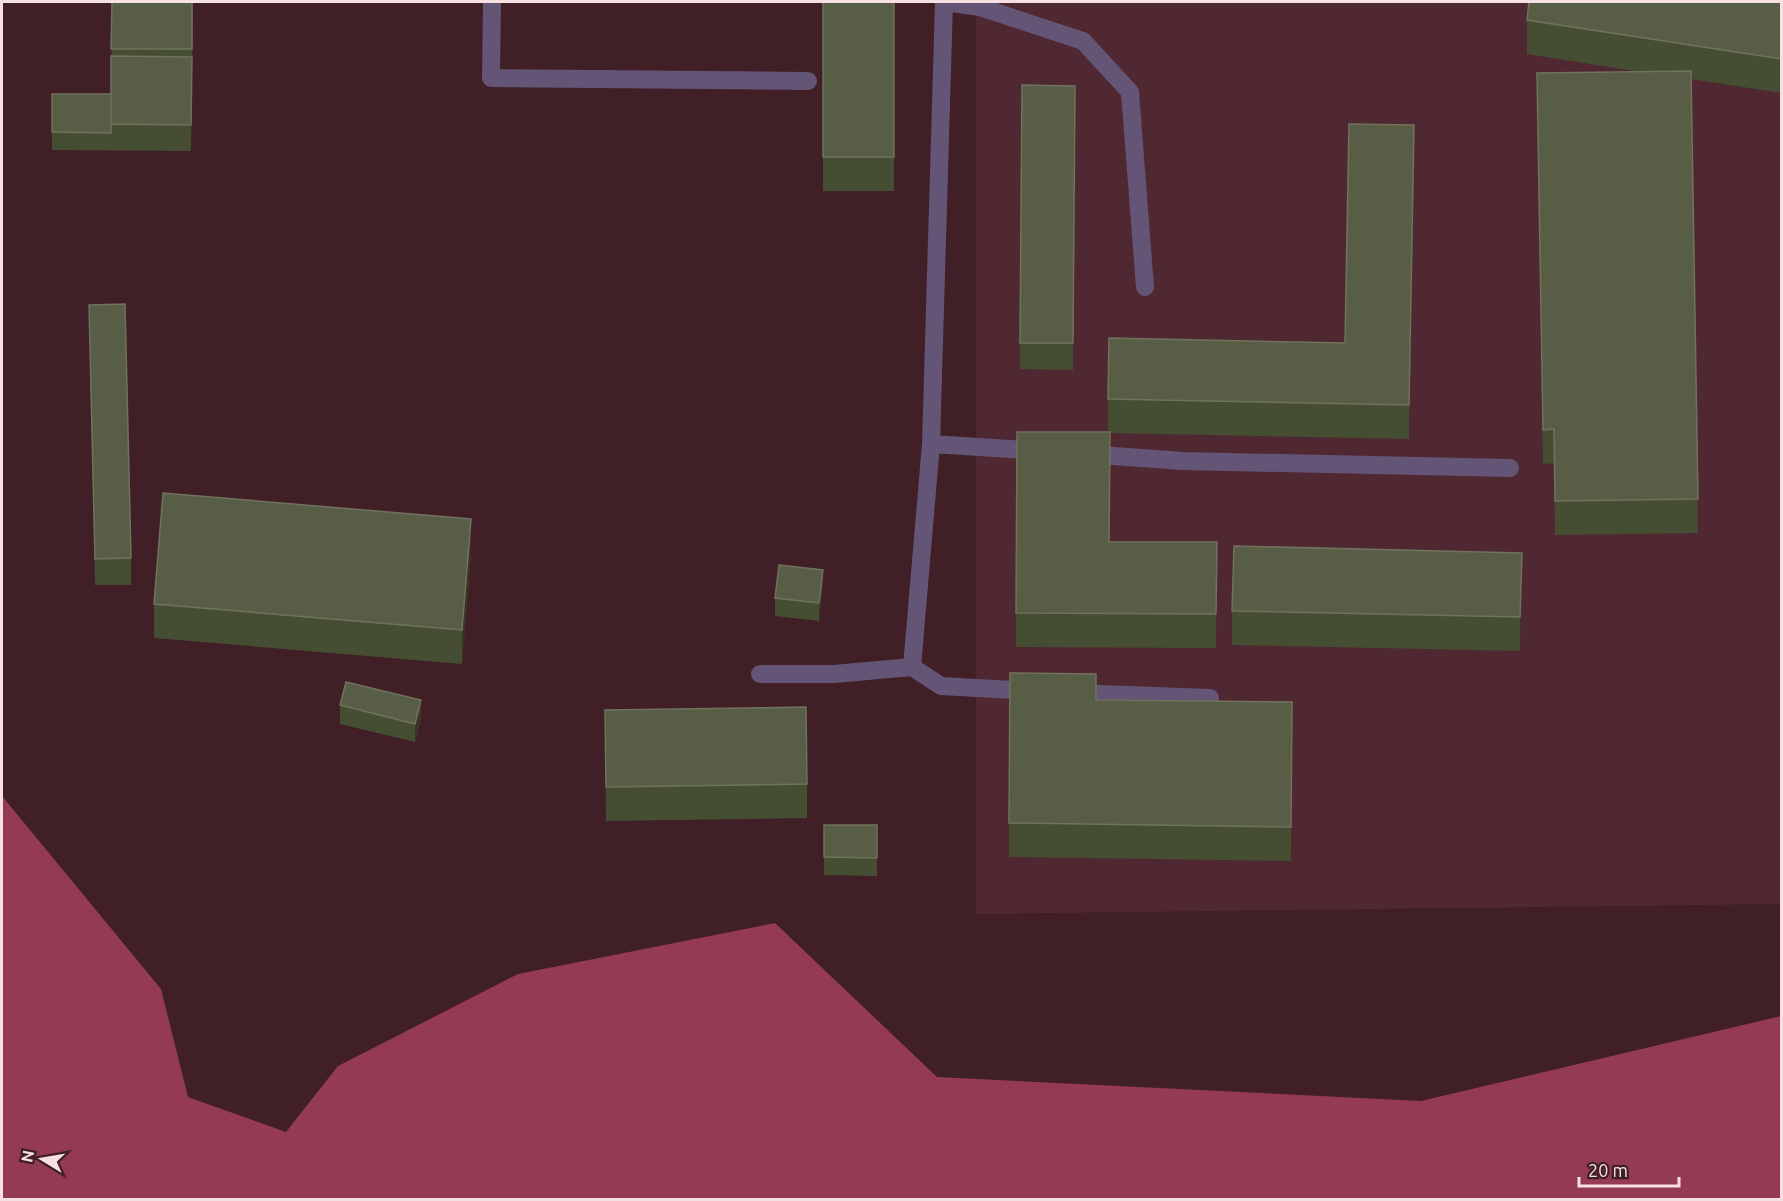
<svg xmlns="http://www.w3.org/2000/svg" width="1783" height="1201" viewBox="0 0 1783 1201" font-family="Ubuntu,sans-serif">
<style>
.built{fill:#4f2832}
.forest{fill:#943a53}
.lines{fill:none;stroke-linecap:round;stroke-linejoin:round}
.minor{stroke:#645476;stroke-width:18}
.wall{fill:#454e32}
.shaded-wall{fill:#3b3526}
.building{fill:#585e45;stroke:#71725e;stroke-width:1.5}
</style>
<rect width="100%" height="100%" fill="#401f27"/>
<!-- built -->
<path class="built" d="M976,2h805v902l-805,10z"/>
<!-- forest -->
<path class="forest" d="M2,796l159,193 27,108 98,35 52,-66 180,-92 257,-51 162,154 484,24 360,-85v183h-1779z"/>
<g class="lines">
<!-- minor -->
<path class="minor" d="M492,2l-1,76 317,3
M944,2l-13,442 -19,223 29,19 92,5
M944,2l36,5 103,34 47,51 15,195
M931,444l109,7
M1086,454l97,7 327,7
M760,674h74l78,-7
M1072,693l138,5"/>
</g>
<!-- wall -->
<path class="wall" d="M112,2h81l-2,149 -139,-1v-56l59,20z
M823,2h71v189h-71z
M1782,2v91l-91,-14 7,454 -143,2 -1,-72 -11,1 -6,-391 104,-1 -114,-18v-34z
M1022,85l53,1 -2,284 -53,-1z
M1414,159l-5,280 -299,-6 -1,109h108l-1,106 -200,-1 1,-215h91v-33l237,-56z
M89,305l42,253v27h-36z
M471,553l-9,111 -308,-26v-34z
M1522,587l-2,64 -288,-6v-34z
M823,588l-4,33 -44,-5v-18z
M1096,700l196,2 -1,159 -282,-4v-34z
M340,705l81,13 -6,24 -75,-18z
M605,710l202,74v34l-201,3z
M824,825h53v51l-53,-1z"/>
<!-- shaded-wall -->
<path class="shaded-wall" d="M1414,125v34l-5,280v-34z
M471,519v34l-9,111v-34z
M1522,553v34l-2,64v-34z
M823,570v18l-4,33v-18z
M421,700v18l-6,24v-18z"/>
<!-- building -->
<path class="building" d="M112,2h80v47h-81z
M823,2h71v155h-71z
M1529,2h253v57l-255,-39z
M111,56l81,1 -1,68 -80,-1z
M1691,71l7,428 -143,2 -1,-72 -11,1 -6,-357z
M1022,85l53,1 -2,257h-53z
M52,94h59v39l-59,-1z
M1349,124l65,1 -5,280 -301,-6 1,-61 236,5z
M125,304l6,254 -36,1 -6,-254z
M1017,432h93l-1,110h108l-1,72 -200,-1z
M163,493l308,26 -9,111 -308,-26z
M1234,546l288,7 -2,64 -288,-6z
M779,565l44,5 -4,33 -44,-5z
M1010,673l86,1v26l196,2 -1,125 -282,-4z
M346,682l75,18 -6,24 -75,-19z
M806,707l1,77 -201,3 -1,-77z
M824,825h53v33l-53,-1z"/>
<!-- border -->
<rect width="1783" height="1201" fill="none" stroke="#f7e0e4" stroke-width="6"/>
<!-- north arrow -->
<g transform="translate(42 1159) rotate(281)" stroke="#401f27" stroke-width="4.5" paint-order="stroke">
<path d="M0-4.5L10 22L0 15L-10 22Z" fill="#f7e0e4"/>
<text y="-9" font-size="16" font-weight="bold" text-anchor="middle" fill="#f7e0e4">N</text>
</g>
<!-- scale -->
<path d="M1579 1177v9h100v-9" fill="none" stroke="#f7e0e4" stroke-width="3"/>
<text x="1588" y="1177" font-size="18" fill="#f7e0e4" stroke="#401f27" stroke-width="4.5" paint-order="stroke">20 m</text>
</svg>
